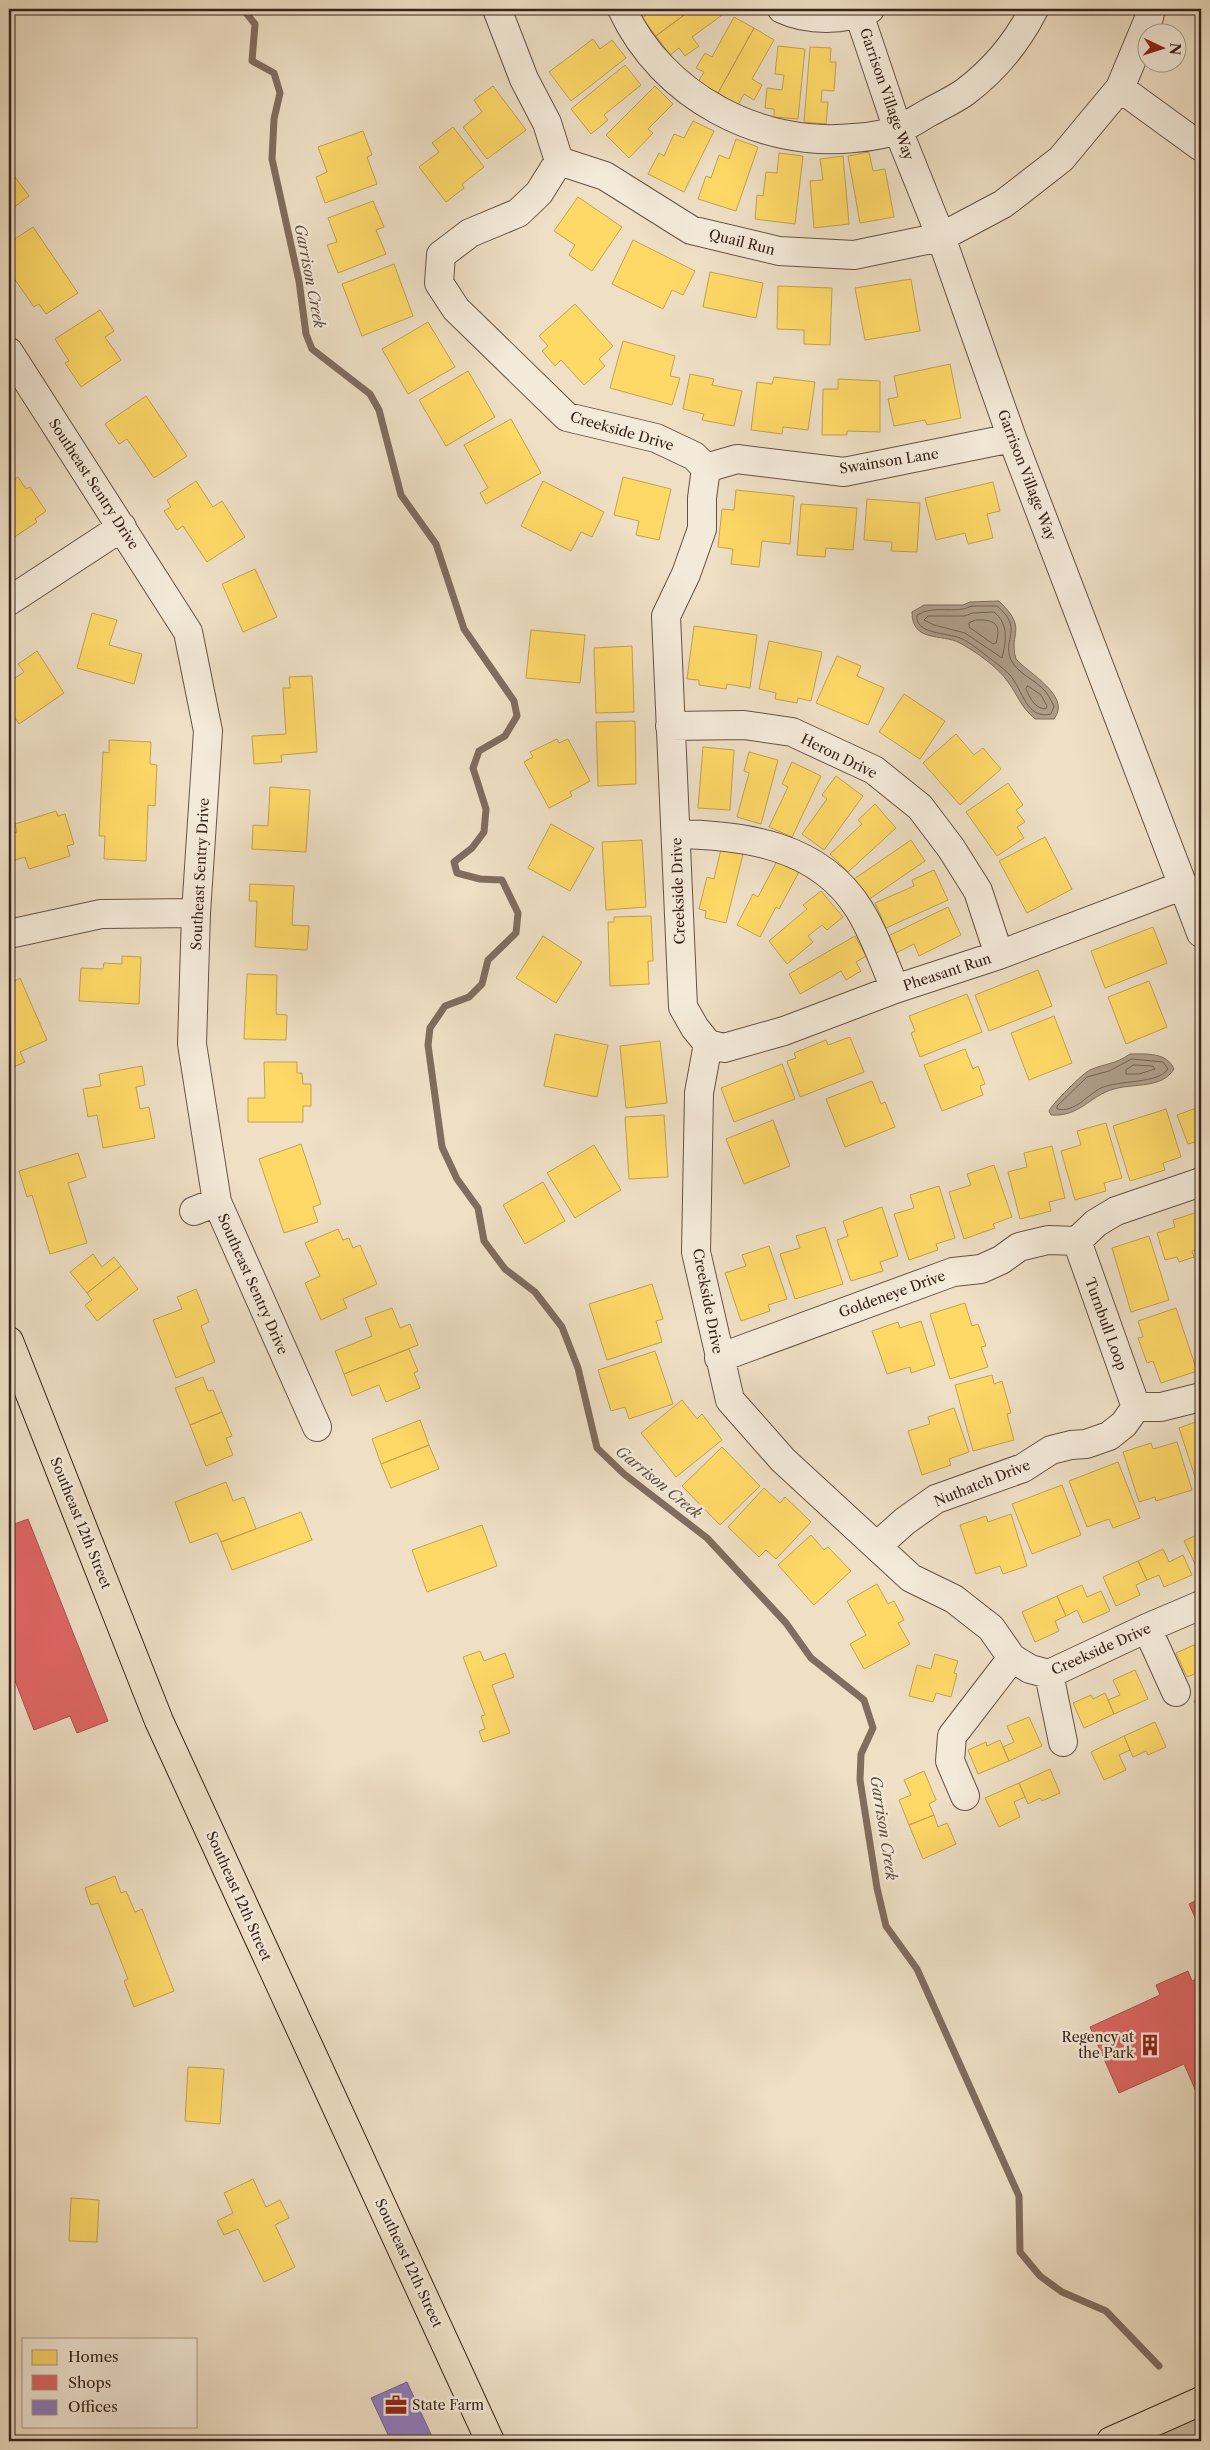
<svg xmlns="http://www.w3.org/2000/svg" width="1210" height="2450" viewBox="0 0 1210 2450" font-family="'Libre Caslon Text',serif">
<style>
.green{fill:#cfbfa8;stroke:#837162}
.water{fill:#b09f8b;stroke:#806d5e}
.homes{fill:#ffd966;stroke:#c3a250}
.shops{fill:#e06666;stroke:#ad5250}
.offices{fill:#8e7cc3;stroke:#746191}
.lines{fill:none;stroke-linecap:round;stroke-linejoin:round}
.shore{stroke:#746153;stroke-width:1}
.stream{stroke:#806d5e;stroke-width:7}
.minor-casing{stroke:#655246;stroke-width:30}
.major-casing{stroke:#37231b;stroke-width:30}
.highway-casing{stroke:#37231b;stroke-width:30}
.minor{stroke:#f4ead9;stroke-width:28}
.major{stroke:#eedfc5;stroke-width:28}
.highway{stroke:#eedfc5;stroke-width:28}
.labels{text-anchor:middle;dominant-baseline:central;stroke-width:5;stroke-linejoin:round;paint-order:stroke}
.street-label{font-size:14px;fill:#37231b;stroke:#f4ead9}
.poi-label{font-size:14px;fill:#37231b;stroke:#f4ead9;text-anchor:end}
.water-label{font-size:15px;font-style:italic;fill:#614e42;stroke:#f4ead9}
</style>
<rect width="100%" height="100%" fill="#eedfc5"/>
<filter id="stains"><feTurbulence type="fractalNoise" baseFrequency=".004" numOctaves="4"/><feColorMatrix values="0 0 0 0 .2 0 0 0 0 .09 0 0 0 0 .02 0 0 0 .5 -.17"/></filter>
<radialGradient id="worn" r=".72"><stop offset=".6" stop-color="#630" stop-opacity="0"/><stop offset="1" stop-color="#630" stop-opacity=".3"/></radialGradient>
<!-- green -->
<path class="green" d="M1201,2396v45h-105z"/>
<!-- water -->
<path class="water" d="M999,601c30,29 9,31 17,58 13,15 56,37 38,60h-19c-15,-13 -16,-22 -27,-37 -10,-15 -32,-30 -48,-39 -19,-10 -48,0 -48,-31l12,-7h39l7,-3z
M1130,1054c16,0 37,-2 44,15 -12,20 -40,14 -60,20 -25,7 -34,28 -63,26l-2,-4c2,-6 35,-39 41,-41 16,-7 24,-5 40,-16z"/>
<!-- homes -->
<path class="homes" d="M299,9h20l-3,6z
M439,9h27v1l-27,2z
M650,9h42l-36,27 -14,-18 9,-7z
M692,9l37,1 -37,27 7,9 -14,10 -6,-8 -9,7 -14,-19z
M734,17l20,11 -36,65 -20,-11 6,-10 -8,-4 9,-15 7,4z
M754,28l20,12 -22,39 10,6 -8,15 -10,-6 -6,11 -20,-12z
M593,39l7,10 12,-9 14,18 -55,43 -22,-29z
M778,46l27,3 -7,70 -24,-2v-8l-9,-1 2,-20 15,2 2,-15 -9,-1z
M810,47l21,1 -1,14h6l-2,29 -12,-1 -1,12h7l-2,22 -22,-2z
M625,65l16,20 -37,30 4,5 -17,14 -20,-25z
M493,86l33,44 -39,29 -24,-32 19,-15 -8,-12z
M655,86l18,18 -25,25 5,4 -24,25 -23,-23z
M693,121l21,10 -30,61 -36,-18 11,-21 5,3 10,-22 10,4z
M453,127l31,40 -22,17 2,4 -18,14 -27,-35 20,-15 -7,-9z
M363,131l9,24 -5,2 10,27 -52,19 -9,-26 11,-5 -9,-25z
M736,139l22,8 -22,64 -38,-12 8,-23 5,2 8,-23 10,4z
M869,152l4,19 12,-2 9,48 -34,6 -12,-67z
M779,153l24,3 -8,68 -40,-5 2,-24 6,1 3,-24 11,1z
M843,156l6,68 -35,4 -4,-47 13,-1 -3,-21z
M9,169l20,27 -20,15z
M578,197l44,30 -30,44 -23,-16 6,-10 -21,-14z
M373,201l11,26 -8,3 10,24 -48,19 -11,-28 10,-3 -9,-24z
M33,227l45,66 -32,21 -7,-10 -5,3 -25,-36v-28z
M633,240l62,31 -12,24 -11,-5 -9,19 -51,-25z
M394,264l19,52 -51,20 -20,-52z
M710,272l53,11 -7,35 -53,-11z
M911,279l9,52 -55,9 -10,-52z
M778,286l54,2 -2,57 -26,-1v-14l-27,-1z
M575,304l38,42 -14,13 6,7 -21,19 -23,-25 -6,6 -13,-15 6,-5 -9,-10z
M100,310l14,21 -9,6 16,23 -40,27 -16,-24 4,-2 -14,-22z
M428,322l27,45 -47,27 -26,-45z
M623,341l52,15 -5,20 10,2 -8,27 -62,-17z
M950,364l11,54 -34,7 -2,-5 -31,6 -6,-27 10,-2 -4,-21z
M468,371l27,46 -49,29 -27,-46z
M690,374l24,5 -2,6 30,6 -8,35 -32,-6 2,-6 -21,-5z
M774,377l41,5 -7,48 -25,-3 -1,7 -31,-4 6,-48 15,2z
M838,379l42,2v51l-33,-1v4h-25l1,-46h15z
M146,396l41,60 -33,22 -27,-39 -8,5 -14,-20z
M511,419l30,54 -55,31 -6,-11 8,-5 -24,-43z
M18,477l8,12 4,-2 16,24 -11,8 2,3 -24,16 -4,-6v-49z
M623,477l48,12 -12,51 -23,-5 3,-14 -25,-6z
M196,481l17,26 9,-6 23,36 -38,25 -24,-36 -6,4 -13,-19 7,-4 -4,-7z
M543,481l61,31 -12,25 -11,-5 -10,19 -50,-25z
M993,482l7,29 -13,3 6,24 -25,6 -3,-11 -29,7 -11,-42z
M736,490l58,6 -4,48 -28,-3 -3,26 -28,-3 2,-15 -15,-2 4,-38 12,1z
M867,499l53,4 -3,49 -26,-1 1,-9 -28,-2z
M801,504l56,4 -4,42 -27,-2 -1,9 -28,-2z
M255,569l22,48 -34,15 -21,-48z
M92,613l25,7 -8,25 33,9 -8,30 -57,-16z
M694,626l63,9 -7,53 -23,-4 -1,5 -27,-4v-5l-12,-1z
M531,630l54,5 -5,48 -54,-5z
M769,641l53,11 -11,49 -13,-3 -1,5 -22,-4 1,-6 -17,-4z
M632,646l2,66 -38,1 -2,-65z
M37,651l27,42 -45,31 -10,-15v-27l15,-10 -6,-8z
M837,656l24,10 -4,10 27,12 -16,37 -52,-22z
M312,676l5,76 -36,3 1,7 -28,2 -2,-28 34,-2 -3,-46h7l-1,-11z
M904,694l41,27 -25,38 -41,-27z
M635,721l1,63 -38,2 -2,-64z
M956,734l18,21 9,-7 18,21 -41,36 -37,-42z
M557,739l2,4 9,-4 22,42 -20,11 2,4 -23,12 -25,-46 9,-5 -3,-5z
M109,740l42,2 -1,22 7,1 -2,41 -7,-1 -2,56 -42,-2 1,-23h-6l4,-84 6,1z
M703,747l31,3 -4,60 -32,-2z
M749,752l29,8 -17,64 -24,-7 12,-44 -5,-2z
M792,762l29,14 -29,61 -23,-10 19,-40 -6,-3z
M836,776l27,20 -39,54 -22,-16 25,-35 -5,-4z
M1008,783l15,22 -7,5 9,12 -8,5 7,11 -27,18 -31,-44z
M270,787l40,3 -4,62 -54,-3 1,-24 15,1z
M875,804l21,24 -48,44 -18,-18 32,-30 -4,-4z
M56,811l2,5 7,-2 9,30 -7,2 3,10 -41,13 -4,-12 -16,5v-28l8,-2 -2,-8z
M551,824l43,24 -24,43 -42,-23z
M1045,837l27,52 -45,24 -28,-52z
M642,840l4,67 -40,3 -4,-68z
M911,840l14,21 -57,39 -14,-21z
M721,849l22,5 -17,69 -21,-5 1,-7 -7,-2 8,-32 7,2z
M777,861l22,11 -20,37 -3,-2 -16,30 -23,-12 16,-31 5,3z
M934,870l14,30 -62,28 -11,-25 39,-17 -2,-6z
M250,884l44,2 -2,39 17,1 -2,24 -52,-3 2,-46h-8z
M821,891l22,26 -16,13 -5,-5 -14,11 5,6 -26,22 -18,-23 38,-32 -4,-4z
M948,907l13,28 -42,21 -5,-12 -18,9 -8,-17z
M651,916l2,45h-5l1,23 -39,2 -2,-64h6v-5z
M1153,927l14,36 -62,25 -14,-37z
M543,936l39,26 -26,41 -40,-25z
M855,936l11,20 -10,6 5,9 -15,9 -5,-9 -41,23 -11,-20z
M122,956l19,1 -2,47 -60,-3 2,-33 22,1 1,-6 18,1z
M1038,970l14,36 -63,25 -14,-36z
M247,974l30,1 -1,39 11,1 -1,25 -42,-1z
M20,978l27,62 -27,12 5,10 -16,7v-85z
M1149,981l18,46 -41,17 -18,-47z
M967,994l15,38 -62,25 -9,-24 4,-2 -6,-15z
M1054,1016l18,47 -43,17 -18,-47z
M555,1034l53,11 -11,52 -53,-11z
M850,1037l14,35 -64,25 -13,-36 9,-3 -2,-5 32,-13 2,5z
M660,1041l7,62 -41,5 -6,-62z
M965,1049l8,20 5,-3 7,18 -5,2 3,9 -41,16 -18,-46z
M264,1062h33v11h5l1,11h8v22h-8v16h-55v-24h17z
M782,1064l13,35 -61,23 -13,-34z
M142,1066l3,19 -9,2 4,22 9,-2 6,31 -52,10 -6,-33 -9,2 -5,-28 18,-3 -2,-12z
M872,1081l9,23 4,-2 10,25 -50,20 -19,-48z
M1201,1092v54h-1l-2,-5 -10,3 -11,-29 22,-8 -4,-12z
M1166,1109l15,48 -18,6 2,7 -35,11 -17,-55z
M664,1115l4,62 -39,2 -4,-62z
M773,1120l17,46 -46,18 -18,-45z
M1106,1123l16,55 -18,5 2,8 -31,9 -14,-49 20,-6 -4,-14z
M301,1144l20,60 -8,3 5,15 -34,11 -25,-74z
M594,1145l27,45 -46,28 -28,-45z
M1052,1146l13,52 -16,4 2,9 -31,8 -12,-47 19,-5 -3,-14z
M78,1153l8,24 -18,6 19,60 -37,11 -18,-59 -5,2 -8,-26z
M994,1165l18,52 -19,7 2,4 -31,11 -15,-47 22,-7 -4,-11z
M543,1182l22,39 -40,23 -22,-39z
M939,1186l16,52 -19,6 2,6 -29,10 -15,-46 20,-6 -4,-13z
M882,1207l16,49 -18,6 3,9 -32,10 -14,-41 11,-4 -5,-15z
M1201,1211v37l-9,3 2,6 -15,5 -2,-5 -12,3 -8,-27 18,-6 -2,-7z
M825,1227l18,57 -48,15 -15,-45 20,-6 -4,-12z
M338,1229l5,11 6,-2 4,10 7,-3 17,39 -34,15 4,9 -26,12 -16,-37 15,-7 -15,-33z
M1149,1236l20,64 -38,12 -19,-64z
M769,1246l18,53 -19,6 2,6 -29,10 -16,-48 21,-7 -4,-11z
M93,1254l9,13 12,-10 7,9 -34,27 -17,-21z
M121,1266l17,23 -41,32 -12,-16 7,-5 -5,-7z
M652,1284l11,35 -7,2 6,21 -55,18 -18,-56z
M196,1289l13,33 -8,4 14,36 -39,16 -23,-58 29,-11 -5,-12z
M965,1303l7,23 6,-2 8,22 -5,1 7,20 -38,12 -20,-65z
M392,1308l8,20 10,-4 8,21 -74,29 -9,-23 37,-15 -7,-18z
M1176,1308l21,63 -36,12 -8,-22 -6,2 -9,-25 5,-1 -5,-16z
M921,1321l14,44 -24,8 -1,-6 -23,7 -15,-43 26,-9 2,6z
M1201,1338v24l-5,-23z
M409,1349l9,22 -4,2 6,15 -34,14 -7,-17 -27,11 -8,-22z
M655,1351l18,53 -44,15 -4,-12 -14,4 -13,-41z
M992,1375l2,9 8,-3 9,32 -4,1 7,26 -41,11 -18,-66z
M203,1377l5,14 5,-1 9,22 -32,13 -15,-37z
M682,1400l15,19 5,-5 20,26 -46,37 -35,-44z
M954,1408l15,44 -20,7 2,6 -29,10 -14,-44 22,-7 -2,-7z
M222,1412l10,24 -6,2 7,17 -27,11 -16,-41z
M420,1420l9,25 -48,19 -9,-25z
M1201,1420v61l-4,2 -18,-55z
M1177,1442l15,48 -36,11 -1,-4 -16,5 -16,-50 28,-9 2,6z
M429,1445l10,24 -48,19 -10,-24z
M722,1447l38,39 -40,39 -38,-39z
M1118,1462l22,56 -27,10 -4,-9 -22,8 -18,-46z
M226,1482l7,19 11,-4 12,32 -35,13 -4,-9 -27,10 -15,-41z
M1062,1485l19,50 -49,19 -20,-50z
M764,1488l16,15 5,-6 26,25 -35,37 -10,-9 -7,7 -31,-30z
M301,1512l11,28 -80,30 -11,-28z
M1011,1514l16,52 -24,8 -3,-8 -24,8 -16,-49 26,-9 2,6z
M482,1525l15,41 -70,26 -15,-42z
M1201,1533v35l-3,2 -14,-29z
M811,1535l13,15 4,-3 23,24 -37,34 -36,-40z
M1163,1549l6,13 14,-7 9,20 -28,12 -5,-12 -12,5 -9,-19z
M1138,1561l9,19 -11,5 4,10 -24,11 -13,-29z
M877,1584l11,20 6,-3 10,19 -6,3 12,21 -46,25 -14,-25 16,-9 -19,-34z
M1082,1585l5,12 14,-6 9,20 -27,12 -6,-13 -11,6 -9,-20z
M1057,1596l9,20 -11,5 4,10 -24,11 -13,-30z
M1194,1645l2,3 5,-2v25l-14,6 -11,-24z
M480,1651l4,10 21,-8 9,24 -22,8 18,48 -27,9 -4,-11 6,-2 -4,-13 4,-1 -22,-58z
M935,1654l23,7 -4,12 3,1 -6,23 -15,-4 -3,9 -24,-6 8,-31 14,4z
M1135,1670l13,29 -34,15 -6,-14 12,-5 -7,-15z
M1105,1693l9,21 -30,14 -11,-25 18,-8 2,4z
M1201,1698v18l-7,-15z
M1029,1717l13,29 -33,15 -6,-14 11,-5 -7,-16z
M1155,1722l11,25 -18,8 -2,-4 -13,6 -9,-21z
M1124,1736l6,14 -11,5 7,15 -22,10 -13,-28z
M1000,1740l9,21 -31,13 -10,-24 18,-8 1,4z
M1050,1769l10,24 -18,8 -2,-3 -12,6 -9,-21z
M924,1771l12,29 -7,4 5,11 -25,10 -10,-25 12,-5 -7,-15z
M1019,1783l6,14 -11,5 6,15 -21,10 -14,-29z
M934,1815l4,12 9,-4 9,21 -33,15 -14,-34z
M115,1876l6,17 5,-2 9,21 7,-3 32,82 -40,16 -10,-26 4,-2 -30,-76 -7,2 -6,-17z
M188,2067l36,2 -4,55 -35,-3z
M253,2179l13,28 14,-7 9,18 -14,7 20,42 -31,15 -26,-53 -14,6 -7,-14 16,-8 -9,-20z
M71,2198l28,2 -2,42 -28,-1z"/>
<!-- shops -->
<path class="shops" d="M28,1519l80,202 -31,12 -7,-17 -36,14 -25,-65v-139z
M1201,1898v33l-12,-27z
M1188,1971l4,10 9,-4v126l-17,-39 -65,29 -29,-66 70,-32 -4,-10z"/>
<!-- offices -->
<path class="offices" d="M407,2382l27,59h-43l-20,-43z"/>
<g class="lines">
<!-- shore -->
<path class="shore" d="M972,606h25c27,22 5,33 14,54 7,14 25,20 35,32 3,4 5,9 8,14l-3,8c-25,6 -28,-24 -41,-39 -8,-8 -18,-15 -27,-22 -7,-5 -15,-12 -23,-15 -12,-5 -46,-4 -43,-23 18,-11 37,0 55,-9z
M973,613l21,-1c15,12 12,30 8,46l-37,-25 -31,-8 -10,-5 4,-4h36z
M976,620c18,-1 26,4 20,23l-3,1 -24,-17v-4z
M1028,686l13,9 6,11 -1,3c-11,0 -16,-11 -20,-20z
M1132,1059l31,3 5,7c-9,15 -50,11 -67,19 -14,7 -26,25 -44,21v-3l30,-29 22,-6z
M1134,1065l19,1 2,3 -16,5h-13v-4z"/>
<!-- stream -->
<path class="stream" d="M243,9l12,15 -3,37 22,12 6,20 -6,26 -2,40 27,122 7,53 6,15 58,45 9,16 22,85 35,49 28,85 50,72 3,15 -12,20 -26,15 -6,17 13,41 -2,23 -12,16 -18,14 3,11 23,6 22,1 16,33 -2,20 -28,27 -6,24 -13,13 -24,9 -15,22 -2,17 14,102 15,32 21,29 6,33 21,28 30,23 27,35 16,41 19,80 27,26 83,64 79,85 25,35 53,42 9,28 -12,26 -1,26 17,108 9,38 31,43 102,227 1,56 20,24 22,16 44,19 53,55"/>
<!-- minor casing -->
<g class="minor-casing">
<path id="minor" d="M497,9l27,70 23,44 12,38 -20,32 -21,20 -48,20 -29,22 -2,28 17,26 111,108 89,21 38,18 12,12 -4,30v31l-16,45 -20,42 17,391 12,21 13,16 -9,49 -3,159 34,148 53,60 128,118 43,21 37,29 21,30 18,11 19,5 98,-46 54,-23
M622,9c40,87 138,139 232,129 15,-1 31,-3 45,-9 10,-4 20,-11 29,-16 12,-7 26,-13 37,-21 29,-22 53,-51 69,-83
M782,9c25,12 63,12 88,0
M859,14l39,116 43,107 71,201 189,495
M1120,88l81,59
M559,161l46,15 86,54 88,21 75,4 87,-18 62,-33 58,-45 59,-71 28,-67 3,-12
M9,352l179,280 20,99 -12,182 -4,131 25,158 100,225
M706,468l31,-9 107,13 168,-34
M9,601l113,-74
M670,726l74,-1 48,7 82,38 46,37 31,41 27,43 21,64
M676,834c68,1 143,11 183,75 15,24 25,53 36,80
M9,934l92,-20 95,-1
M708,1044l16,4 60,-17 111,-42 104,-34 185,-70
M194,1211l23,-9
M1077,1241l59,166
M719,1358l234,-86 28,-3 20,-9 18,-13 29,-7 29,1 19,-18 20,-12 85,-29
M877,1546l28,-25 31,-22 87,-31 28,-18 20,-5 15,-1 23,-8 15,-12 12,-17h25l40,-10
M1147,1628l29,64
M1049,1674l14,68
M965,1796l-15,-35 2,-25 60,-78"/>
</g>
<!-- major casing -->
<g class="major-casing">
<path id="major" d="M9,1341l150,380 331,720"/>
</g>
<!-- highway casing -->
<g class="highway-casing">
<path id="highway" d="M1111,2441l90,-40"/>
</g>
<!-- minor -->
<use href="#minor" class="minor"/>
<!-- major -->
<use href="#major" class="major"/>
<!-- highway -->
<use href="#highway" class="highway"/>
</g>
<!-- icons -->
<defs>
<g id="building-bare" transform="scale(1.725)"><path d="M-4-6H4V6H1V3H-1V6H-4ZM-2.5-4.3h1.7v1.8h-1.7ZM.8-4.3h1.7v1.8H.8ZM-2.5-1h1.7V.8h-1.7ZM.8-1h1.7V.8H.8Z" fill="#8f2418" stroke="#f4ead9" stroke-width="2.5" paint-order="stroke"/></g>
<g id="office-bare" transform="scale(1.725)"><path d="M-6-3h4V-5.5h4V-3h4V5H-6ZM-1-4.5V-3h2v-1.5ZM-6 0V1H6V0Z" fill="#8f2418" stroke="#f4ead9" stroke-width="2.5" paint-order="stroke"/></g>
</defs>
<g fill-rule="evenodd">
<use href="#building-bare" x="1150" y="2045"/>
<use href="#office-bare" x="396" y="2405"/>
</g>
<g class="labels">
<!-- street labels -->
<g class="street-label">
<text transform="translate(887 94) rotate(71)">Garrison Village Way</text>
<text transform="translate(742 242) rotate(14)">Quail Run</text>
<text transform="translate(622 431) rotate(16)">Creekside Drive</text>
<text transform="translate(889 461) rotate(-9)">Swainson Lane</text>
<text transform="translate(1027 475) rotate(69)">Garrison Village Way</text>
<text transform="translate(94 484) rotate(57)">Southeast Sentry Drive</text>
<text transform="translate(839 756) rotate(26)">Heron Drive</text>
<text transform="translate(200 874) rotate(-87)">Southeast Sentry Drive</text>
<text transform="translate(678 891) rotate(-92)">Creekside Drive</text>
<text transform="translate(947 972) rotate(-18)">Pheasant Run</text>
<text transform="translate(253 1284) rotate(66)">Southeast Sentry Drive</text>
<text transform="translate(892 1294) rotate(-20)">Goldeneye Drive</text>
<text transform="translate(708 1301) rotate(79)">Creekside Drive</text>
<text transform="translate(1106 1324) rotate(70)">Turnbull Loop</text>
<text transform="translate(982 1483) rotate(-22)">Nuthatch Drive</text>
<text transform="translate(81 1523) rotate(68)">Southeast 12th Street</text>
<text transform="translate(1101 1649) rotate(-24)">Creekside Drive</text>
<text transform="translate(239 1896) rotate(66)">Southeast 12th Street</text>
<text transform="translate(409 2263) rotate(65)">Southeast 12th Street</text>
</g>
<!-- poi labels -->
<g class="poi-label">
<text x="1134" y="2037">Regency at<tspan x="1134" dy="16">the Park</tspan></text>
<text x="412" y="2405" text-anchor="start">State Farm</text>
</g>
<!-- water labels -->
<g class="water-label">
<text transform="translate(310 276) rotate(79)">Garrison Creek</text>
<text transform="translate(659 1482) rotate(39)">Garrison Creek</text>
<text transform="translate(884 1828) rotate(81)">Garrison Creek</text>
</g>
</g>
<!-- margin -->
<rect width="1210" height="2450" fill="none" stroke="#eedfc5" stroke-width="30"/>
<rect x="10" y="10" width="1190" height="2430" fill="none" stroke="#37231b" stroke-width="2.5"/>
<rect x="15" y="15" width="1180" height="2420" fill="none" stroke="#37231b"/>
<!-- legend -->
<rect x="22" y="2338" width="175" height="90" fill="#f4ead9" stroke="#a89a8d"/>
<rect x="32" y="2350" width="25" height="15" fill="#ffd966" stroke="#a89a8d"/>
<text x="68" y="2362" font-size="15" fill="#37231b">Homes</text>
<rect x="32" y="2375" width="25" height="15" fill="#e06666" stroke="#a89a8d"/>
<text x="68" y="2388" font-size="15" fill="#37231b">Shops</text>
<rect x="32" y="2400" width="25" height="15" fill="#8e7cc3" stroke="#a89a8d"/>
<text x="68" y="2412" font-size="15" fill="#37231b">Offices</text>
<!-- north arrow -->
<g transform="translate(1162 48) rotate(94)"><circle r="24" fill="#f4ead9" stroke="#a89a8d"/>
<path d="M0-4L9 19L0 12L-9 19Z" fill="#8f2418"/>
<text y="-8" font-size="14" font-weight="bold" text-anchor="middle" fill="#37231b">N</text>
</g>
<rect width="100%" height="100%" filter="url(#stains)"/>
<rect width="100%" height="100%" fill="url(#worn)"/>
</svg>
